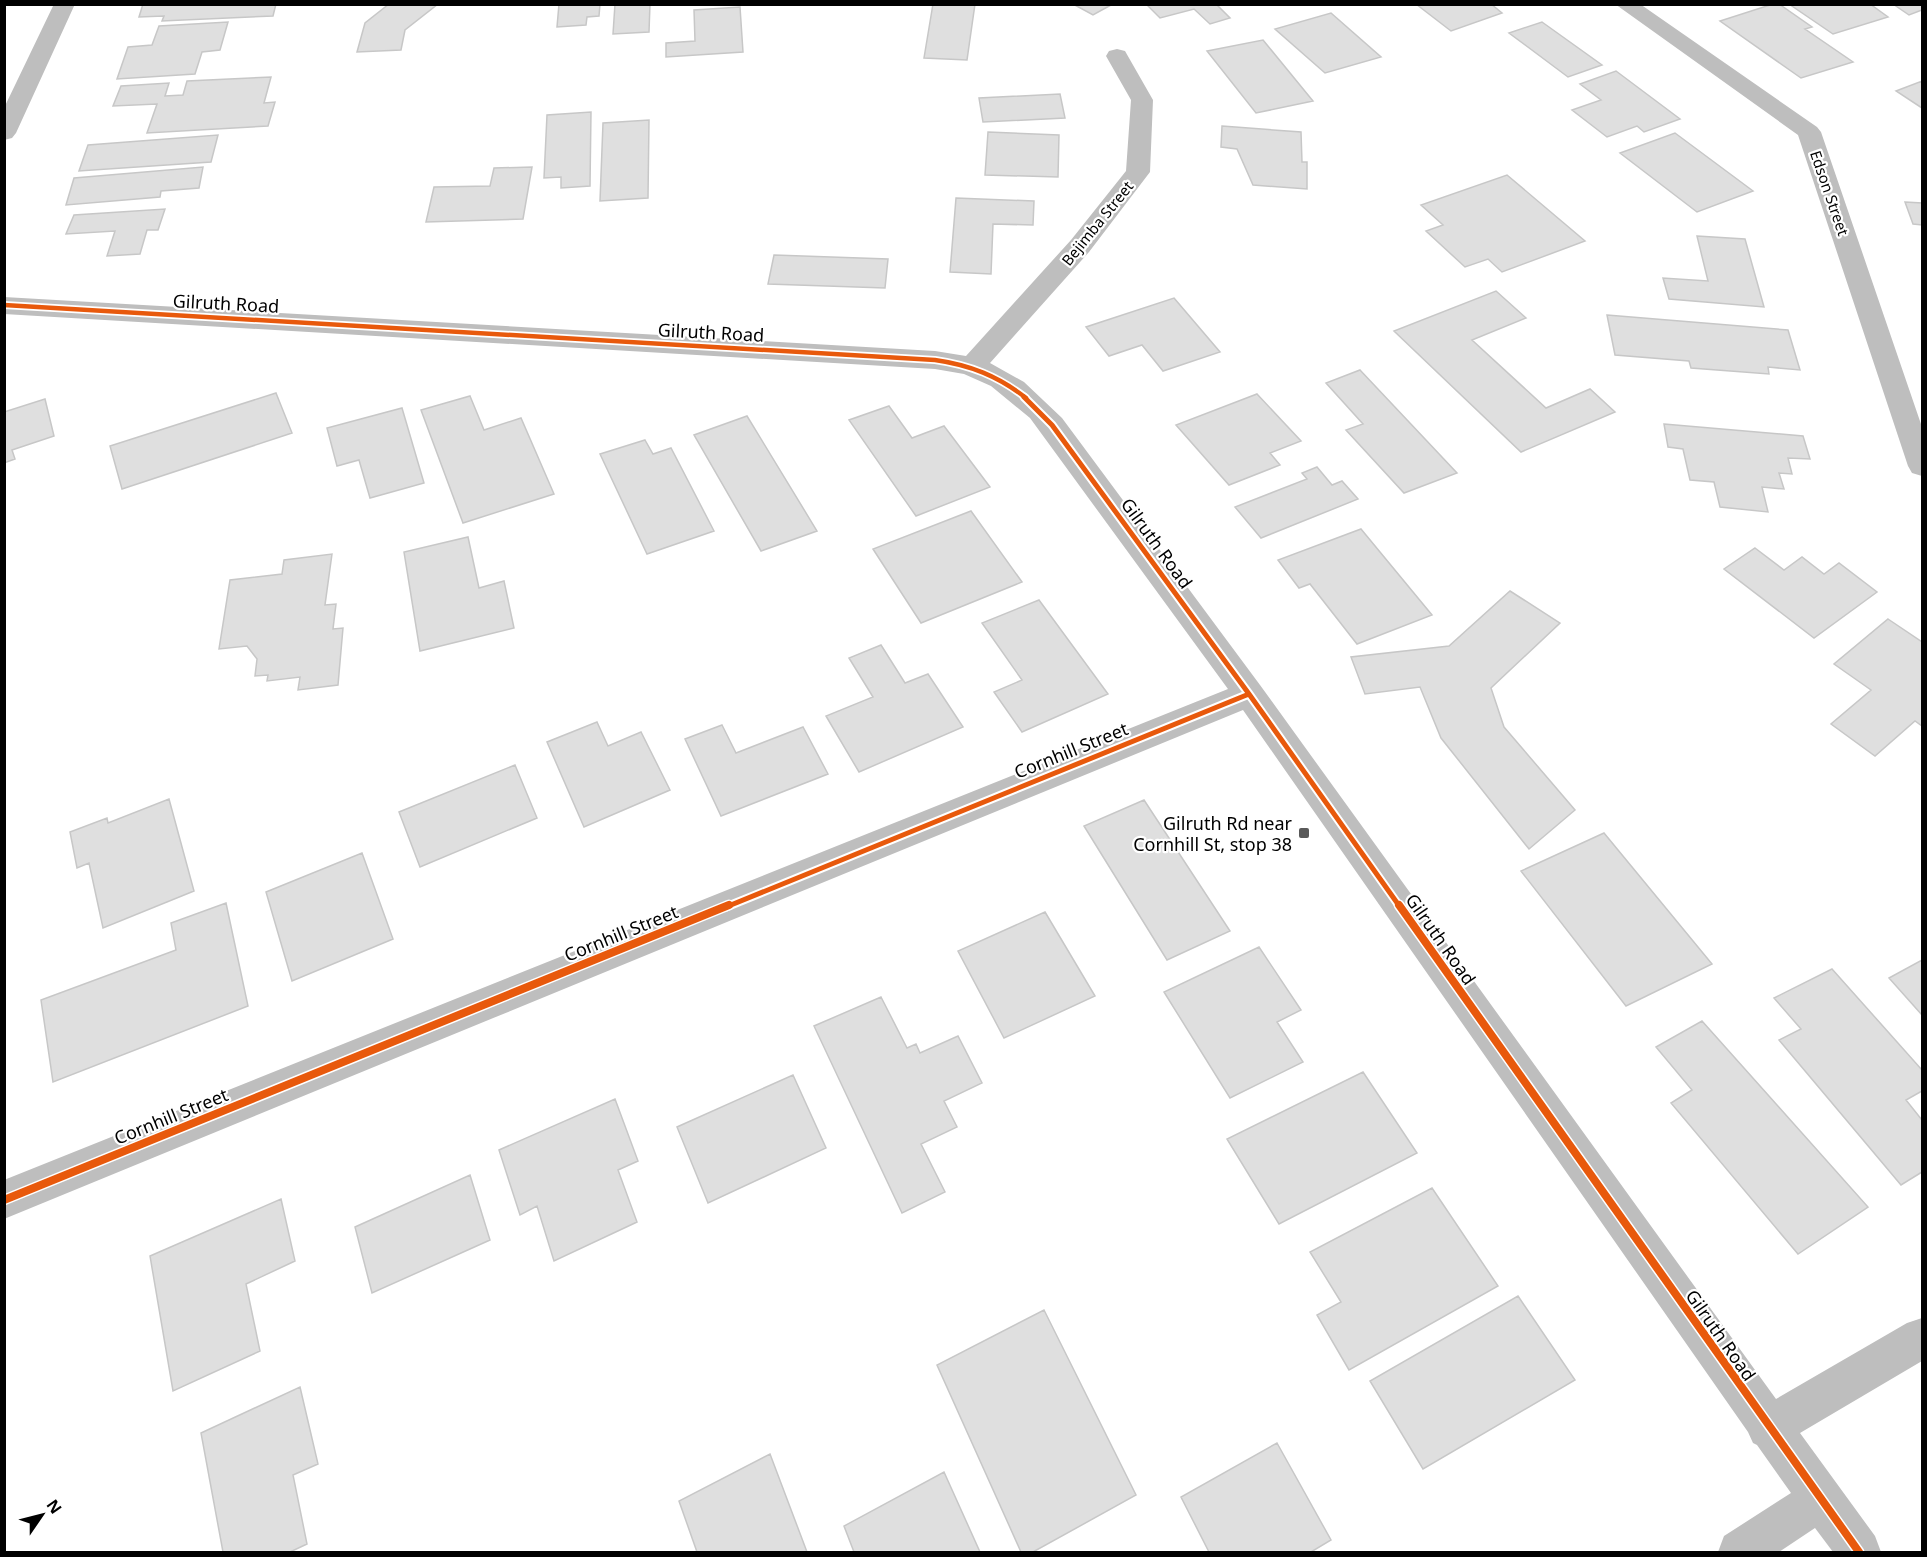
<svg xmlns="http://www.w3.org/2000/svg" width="1927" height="1557" viewBox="0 0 1927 1557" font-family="'Noto Sans',sans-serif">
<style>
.building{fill:#dfdfdf;stroke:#c7c7c7;stroke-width:1.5}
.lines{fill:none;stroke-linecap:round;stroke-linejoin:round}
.minor{fill:#bebebe;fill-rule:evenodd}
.cycleway-far2-casing{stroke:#fff;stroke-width:8}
.cycleway-far1-casing{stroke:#fff;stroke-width:9}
.cycleway-casing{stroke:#fff;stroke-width:11}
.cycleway-far2{stroke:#e8590c;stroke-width:4.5}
.cycleway-far1{stroke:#e8590c;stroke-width:5}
.cycleway{stroke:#e8590c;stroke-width:8}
.poi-dot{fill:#595959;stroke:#fff;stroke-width:2}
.labels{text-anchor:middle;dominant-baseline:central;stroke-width:4.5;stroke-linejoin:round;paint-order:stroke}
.far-street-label{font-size:15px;fill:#000;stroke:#fff}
.street-label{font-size:18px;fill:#000;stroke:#fff}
.poi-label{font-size:18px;fill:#000;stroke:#fff;text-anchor:end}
</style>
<rect width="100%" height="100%" fill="#fff"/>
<!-- building -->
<path class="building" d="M143,4h133l-3,12 -111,5 2,-5 -25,1z
M389,4h49l-33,26 -4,20 -44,2 8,-29z
M559,4h41l-1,12 -12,1 -1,8 -29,2z
M615,4h35l-1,28 -36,2z
M933,4h42l-8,56 -43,-2z
M1073,4h37l1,1 -18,10z
M1151,4h65l14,14 -20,6 -16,-15 -34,9 -13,-13z
M1416,4h75l11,9 -51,18z
M1773,4h6l33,23 -7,2 48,33 -52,16 -81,-57z
M1789,4h81l18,13 -55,17z
M1893,4h29v6l-13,5z
M740,7l3,45 -77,5v-14l29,-2 -1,-31z
M1331,13l50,44 -56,16 -50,-44z
M228,22l-8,28 -18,2 -7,22 -78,5 11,-32 24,-2 7,-19z
M1542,22l60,43 -34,12 -59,-44z
M1263,40l50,61 -57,12 -49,-62z
M1616,71l64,48 -36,13 -7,-6 -30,11 -35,-27 29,-10 -21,-16z
M271,77l-7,26 11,-1 -7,24 -121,7 10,-29 -44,2 8,-20 48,-3 -4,13 18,-1 4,-14z
M1922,81v27l-26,-17z
M1060,94l5,24 -82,4 -4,-24z
M591,112l-1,74 -29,2v-11l-17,1 3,-63z
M649,120l-1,78 -48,3 3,-78z
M1222,126l79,6 1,30h5v27l-54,-4 -16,-36 -16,-2z
M988,132l71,3 -1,42 -73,-2z
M1675,133l78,58 -56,21 -77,-59z
M218,135l-7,27 -132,9 9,-26z
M203,167l-4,21 -38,3 -1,6 -94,8 8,-27z
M532,167l-9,52 -97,3 8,-35 56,-1 4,-18z
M1507,175l78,66 -83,31 -14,-13 -23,8 -39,-36 17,-6 -22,-20z
M956,198l78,3 -1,24 -40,-1 -2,50 -41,-2z
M1905,202l17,1v22l-9,-1z
M165,209l-7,21h-11l-7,24 -33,2 8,-25 -49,3 8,-19z
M1697,236l48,3 19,68 -95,-8 -6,-21 45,3z
M774,255l114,4 -3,29 -117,-4z
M1496,291l30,27 -54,22 74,68 44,-19 25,23 -94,40 -127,-121z
M1174,298l46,54 -57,19 -21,-26 -33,11 -23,-29z
M1607,315l181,15 12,40 -32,-3 1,7 -78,-6 -2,-7 -74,-6z
M1360,370l97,103 -53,20 -58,-63 17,-6 -37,-41z
M276,393l16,40 -170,56 -12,-43z
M1257,394l44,47 -31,12 10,12 -51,20 -53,-60z
M470,396l14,34 37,-12 33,76 -91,29 -42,-113z
M45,399l9,37 -42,14 3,9 -11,4v-51z
M889,406l23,32 32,-12 46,61 -74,29 -67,-96z
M402,408l22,75 -54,15 -11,-38 -22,6 -10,-38z
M747,416l70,115 -56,20 -67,-116z
M1664,424l139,12 7,23 -22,-1 4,16 -13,-1 5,16 -22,-2 6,25 -48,-5 -6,-25 -24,-2 -7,-31 -15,-2z
M645,440l8,14 18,-6 43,83 -67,23 -47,-100z
M1317,467l15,18 10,-4 16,18 -97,39 -26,-31 72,-28 -5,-6z
M971,511l51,71 -101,41 -48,-74z
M1361,529l71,86 -75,29 -47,-60 -11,4 -21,-28z
M468,537l11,51 25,-7 10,47 -94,23 -16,-99z
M1755,548l29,22 18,-13 22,17 15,-11 38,29 -63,46 -90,-69z
M332,554l-7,51 11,-1 -3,25 10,-1 -5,57 -40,5 2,-13 -33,4 1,-6 -13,1 2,-17 -10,-13 -28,3 11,-69 52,-6 2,-14z
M1510,591l50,32 -69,65 13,39 71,83 -46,39 -88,-111 -21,-51 -55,7 -14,-37 98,-11z
M1039,600l69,94 -86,38 -28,-40 28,-12 -40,-57z
M1888,619l34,23v84l-7,-5 -40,35 -44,-32 40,-34 -37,-26z
M881,645l24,38 23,-9 35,53 -104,45 -33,-56 47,-19 -24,-39z
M597,722l11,24 33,-14 29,58 -86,37 -37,-85z
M722,725l14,28 67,-26 25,47 -107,42 -36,-77z
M515,765l22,53 -117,49 -21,-55z
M169,799l25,92 -91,37 -14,-65 -12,5 -7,-36 37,-14 1,5z
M1144,800l86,131 -63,29 -83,-134z
M1604,833l108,131 -86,42 -105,-135z
M362,853l31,86 -101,42 -26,-89z
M226,903l22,103 -195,76 -12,-82 135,-50 -5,-27z
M1045,912l50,84 -91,42 -46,-87z
M1259,947l42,63 -24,12 26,40 -73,36 -66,-106z
M1922,960v55l-33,-37z
M1832,969l90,101v21l-16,9 16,20v52l-21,13 -122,-145 22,-11 -27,-31z
M881,997l26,51 9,-4 4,9 38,-17 24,47 -38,18 13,26 -36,17 24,48 -43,21 -88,-187z
M1702,1021l166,186 -70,47 -127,-151 21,-13 -36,-43z
M1363,1072l54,81 -138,71 -52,-85z
M793,1075l33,73 -118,55 -31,-76z
M615,1099l23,62 -20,9 19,52 -83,39 -17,-55 -17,9 -21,-65z
M470,1175l20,65 -118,53 -17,-66z
M1432,1188l66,98 -149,84 -32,-55 24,-13 -31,-50z
M281,1199l14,62 -49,23 14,67 -87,40 -23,-135z
M1518,1296l57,84 -152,89 -53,-88z
M1044,1310l92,185 -103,57h-12l-84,-187z
M300,1387l18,77 -25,11 14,69 -17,8h-67l-22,-119z
M1277,1443l54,97 -20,12h-102l-28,-55z
M770,1454l37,98h-110l-18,-51z
M944,1472l36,80h-126l-10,-26z"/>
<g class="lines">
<!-- minor -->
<path class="minor" d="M54,4h21l-59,129 -4,5 -8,2v-32z
M1615,4h25l177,123 4,5 101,295v49l-10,-3 -4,-7 -110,-331z
M1117,49l8,2 28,49 -3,72 -61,80 -99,111 34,19 38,36 198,267 516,714 131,-76 15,-5v43l-122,72 75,103 6,16h-48l-18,-24 -36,24h-61l6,-16 67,-43 -34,-48 -4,-2 -5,-11 -505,-722 -1239,509v-39l1224,-491 -198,-271 -39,-32 -27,-12 -29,-5 -931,-55v-17l931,54 31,5 105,-116 55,-69 5,-71 -25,-44 3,-5z"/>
<!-- cycleway-far2 casing -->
<g class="cycleway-far2-casing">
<path id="cycleway-far2" d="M4,305l931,55c35,5 63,16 91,38"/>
</g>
<!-- cycleway-far1 casing -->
<g class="cycleway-far1-casing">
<path id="cycleway-far1" d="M1024,397l28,28 197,269 151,213
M726,907l523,-213"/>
</g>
<!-- cycleway casing -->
<g class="cycleway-casing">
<path id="cycleway" d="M1399,905l460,647
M4,1200l725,-295"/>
</g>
<!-- cycleway-far2 -->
<use href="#cycleway-far2" class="cycleway-far2"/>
<!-- cycleway-far1 -->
<use href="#cycleway-far1" class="cycleway-far1"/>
<!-- cycleway -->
<use href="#cycleway" class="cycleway"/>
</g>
<!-- markers -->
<rect class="poi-dot" x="1298" y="827" width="12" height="12" rx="3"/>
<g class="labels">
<!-- far-street labels -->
<g class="far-street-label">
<text transform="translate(1830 193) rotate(71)">Edson Street</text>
<text transform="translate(1097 223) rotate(-51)">Bejimba Street</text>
</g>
<!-- street labels -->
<g class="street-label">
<text transform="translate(226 303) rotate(3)">Gilruth Road</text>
<text transform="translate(711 332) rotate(3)">Gilruth Road</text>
<text transform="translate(1157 543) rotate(54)">Gilruth Road</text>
<text transform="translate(1071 750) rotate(-22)">Cornhill Street</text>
<text transform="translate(621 933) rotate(-22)">Cornhill Street</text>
<text transform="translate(1441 939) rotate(55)">Gilruth Road</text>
<text transform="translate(171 1116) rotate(-22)">Cornhill Street</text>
<text transform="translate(1721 1335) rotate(55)">Gilruth Road</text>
</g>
<!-- poi labels -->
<g class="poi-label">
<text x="1292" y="823">Gilruth Rd near<tspan x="1292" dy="21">Cornhill St, stop 38</tspan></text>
</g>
</g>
<!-- border -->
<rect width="1927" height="1557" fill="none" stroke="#000000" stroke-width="12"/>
<!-- north arrow -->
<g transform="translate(42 1515) rotate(55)" stroke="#ffffff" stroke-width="4.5" paint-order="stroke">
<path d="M0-4.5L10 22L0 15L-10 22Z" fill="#000000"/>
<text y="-9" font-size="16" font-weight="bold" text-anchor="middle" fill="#000000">N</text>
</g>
</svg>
